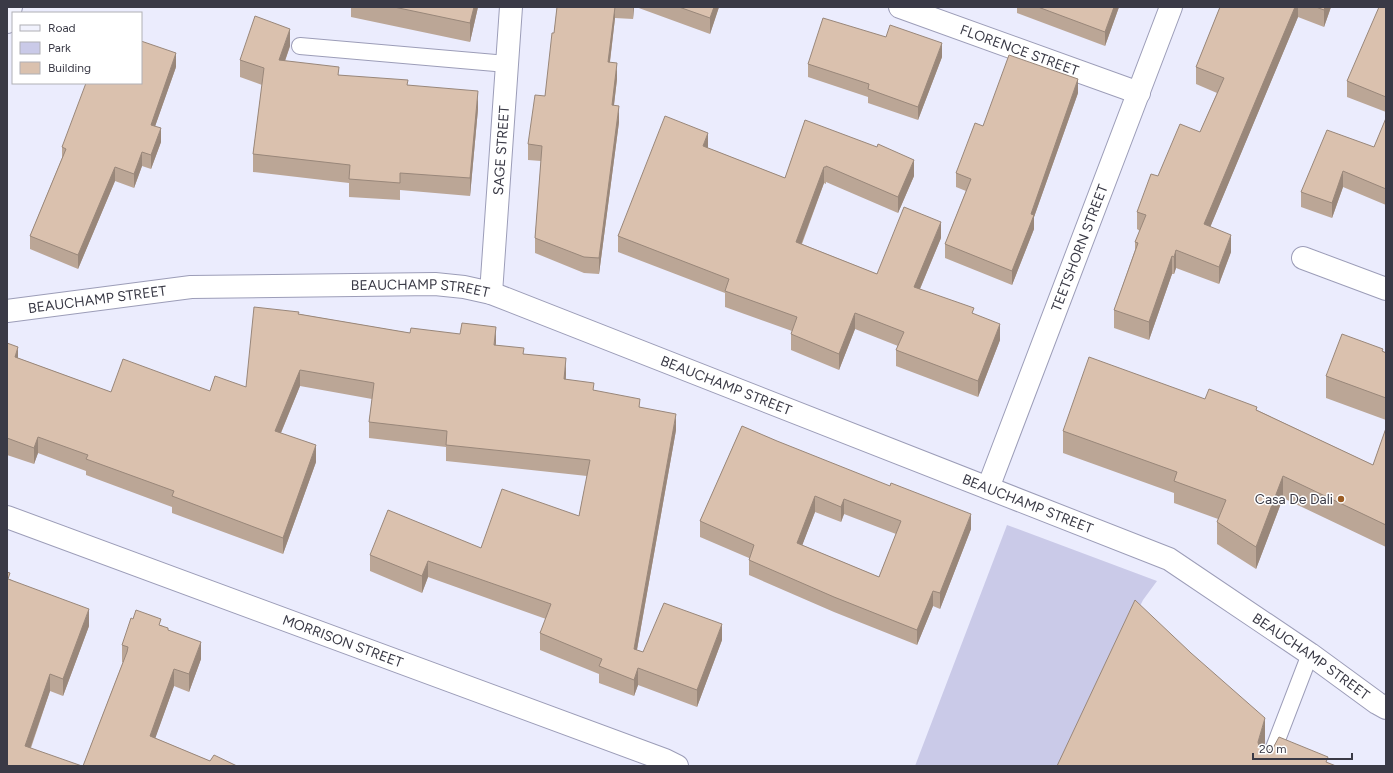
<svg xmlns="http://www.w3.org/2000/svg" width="1393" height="773" viewBox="0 0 1393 773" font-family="Figtree,sans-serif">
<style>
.green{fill:#cacae8}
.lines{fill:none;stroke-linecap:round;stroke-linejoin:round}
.service-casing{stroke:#9c9db8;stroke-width:18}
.minor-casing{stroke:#9c9db8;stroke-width:24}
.tertiary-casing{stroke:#9c9db8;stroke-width:24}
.secondary-casing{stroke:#9c9db8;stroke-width:24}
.service{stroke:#fff;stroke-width:16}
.minor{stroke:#fff;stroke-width:22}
.tertiary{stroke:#fff;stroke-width:22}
.secondary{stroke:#f1f2fd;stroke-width:22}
.wall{fill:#bba696;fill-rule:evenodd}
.shaded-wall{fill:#99877a}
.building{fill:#dac1ae;stroke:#99877a;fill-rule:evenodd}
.poi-dot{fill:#9c5d24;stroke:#fff;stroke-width:1.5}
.labels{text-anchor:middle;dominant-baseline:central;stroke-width:3;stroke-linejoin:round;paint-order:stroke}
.street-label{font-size:14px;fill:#3a3a46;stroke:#fff}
.poi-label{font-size:14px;fill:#3a3a46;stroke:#fff;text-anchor:end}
</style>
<rect width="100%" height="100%" fill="#ebecfd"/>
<!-- green -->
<path class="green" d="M1007,525l150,56 -14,19 -82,166h-146z"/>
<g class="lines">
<!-- service casing -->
<g class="service-casing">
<path id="service" d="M300,46l207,18
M1267,766l43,-112"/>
</g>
<!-- minor casing -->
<g class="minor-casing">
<g id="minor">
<path id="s1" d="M900,7l239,86"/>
<path d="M1303,258l83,31"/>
<path id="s2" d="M491,293l20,-286"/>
<path id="s3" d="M988,488l183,-481"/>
<path id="s4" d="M7,517l658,243 12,6"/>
</g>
</g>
<!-- tertiary casing -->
<g class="tertiary-casing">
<g id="tertiary">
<path id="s5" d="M7,311l184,-24 244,-3 29,3 27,6 678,266 141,95 67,49 9,5"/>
</g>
</g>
<!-- secondary casing -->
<g class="secondary-casing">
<path id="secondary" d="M7,22l4,-15"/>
</g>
<!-- service -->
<use href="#service" class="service"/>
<!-- minor -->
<use href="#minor" class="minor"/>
<!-- tertiary -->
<use href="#tertiary" class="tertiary"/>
<!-- secondary -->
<use href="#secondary" class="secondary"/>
</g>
<!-- wall -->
<path class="wall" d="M351,7h127l-8,35 -119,-25z
M557,7h77l-1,12 -18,-1 -5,44 7,17 -3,26 5,17 -20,152 -15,-1 -49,-20v-15l6,-77 -13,-1v-16l17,-48 9,-63z
M636,7h83l-9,27z
M1017,7h102l-14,39 -88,-33z
M1220,7h111l-7,20 -26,-10 -88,210 21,25 -12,32 -43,-16 -2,6h-2l-23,66 -35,-12v-18l21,-60v-8l5,-11 -3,-2v-17l21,-36 42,-44 17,-39 -21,-9v-17z
M1386,7v105l-39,-15v-16z
M290,46l-5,15 54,14 69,10 70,24 -8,87 -70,-6v10l-51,-3v-14l-96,-11v-18l9,-69 -22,-8v-17z
M942,57l-24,63 -50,-17v-6l-60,-20v-13z
M176,67l-21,59 6,16 -10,27 -9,-3 -8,22 -19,-7 -37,88 -48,-20v-13l32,-78v-11z
M1078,93l-44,124v12l-22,56 -67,-27v-14l21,-53 -10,-4v-14l27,-47z
M1386,118v87l-43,-18 -11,31 -31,-11v-15l73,-45z
M805,120l109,56 -16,37 -72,-31v2l-2,-1 -22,61 75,30 64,-36 -21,51 54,25 26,26 -22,57 -82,-31v-16l2,-4 -43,-17 -16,41 -48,-20v-16l1,-3 -67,-24v-14l-107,-41v-16l90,-88 77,30z
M299,314l111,19 86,12 28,9 42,21v5l74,27 36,23 -39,220 6,2 79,-12 -25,67 -59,-22 -4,11 -35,-13v-9l-59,-24v-17l6,-14 -118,-42 -6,16 -52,-22v-16l111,-7 98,-32 8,-40 -141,-15v-14l-77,-9v-16l3,-23 -72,-13 -19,47 35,29 -33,92 -111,-41v-6l-86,-32v-4l-48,-18 -4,11 -27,-9v-112l11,15 93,34 99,-1 36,-4z
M1383,351l3,2v67l-60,-22v-22z
M1205,399l52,11 116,55 13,-37v119l-103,-49 -27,71 -39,-25v-22l1,-3 -44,-16v-10l-111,-40v-22z
M742,426l229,103 -31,80 -7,-3 -16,39 -83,-33 -85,-37v-17l-49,-21v-16zM815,512l26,10 3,-8 52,20 -17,43 -77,-32z
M10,579l79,47 -26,70 -13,-5 -19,57 -24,18z
M161,625l7,5 33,29 -12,33 -15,-6 -19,52 55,23 -127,5 40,-104h-1v-17z"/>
<!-- shaded-wall -->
<path class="shaded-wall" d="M474,7h4l-8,35v-19z
M615,7v11l-7,59v-15z
M633,7h1l-1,12z
M714,7h5l-9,27v-16z
M1114,7h5l-14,39v-14z
M1295,7h3v10l-94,225v-18z
M1325,7h6l-7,20v-17z
M290,29v17l-11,32v-18z
M942,43v14l-24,63v-13z
M176,53v14l-25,71v-13z
M617,63v16l-5,42v-16z
M1078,79v14l-44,124v12l-22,56v-14l19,-57z
M478,91v18l-8,87v-18z
M619,106v16l-20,152v-16z
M161,128v14l-10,27v-14z
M708,133v16l-5,-3z
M142,152v14l-8,22v-14z
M914,160v16l-16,37v-16z
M115,167v14l-37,88v-14z
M824,167v16l-28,75v-16z
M1343,171v16l-11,31v-15z
M941,222v16l-27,65v-16z
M1231,235v17l-12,32v-17z
M1176,250v18l-2,6v-17z
M1172,256v18l-23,66v-18z
M855,313v16l-16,41v-16z
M1000,324v16l-22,57v-16z
M496,327v16l-2,18v-16z
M18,347v17l-3,-7z
M566,358v17l-2,21v-17z
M300,370v16l-25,61v-16z
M676,414v16l-42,236v-17z
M38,437v16l-4,11v-16z
M316,445v17l-33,92v-16z
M1283,476v22l-27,71v-22z
M815,496v16l-18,47v-16z
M844,499v15l-3,8v-15z
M971,514v15l-31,80v-16z
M428,561v16l-6,16v-17z
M933,591v15l-16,39v-15z
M89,609v17l-26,70v-17z
M722,624v16l-25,67v-17z
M201,642v17l-12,33v-18z
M638,668v17l-4,11v-16z
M174,669v17l-24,67v-17z
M50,674v17l-25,72v-17z
M1265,718v25l-7,23v-24z"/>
<!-- building -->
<path class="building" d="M394,7h80l-4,16z
M557,7h58l-7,55 9,1 -5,42 7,1 -20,152 -15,-1 -49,-19 7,-92 -14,-2 7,-49 10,1 7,-63h2z
M679,7h35l-4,11z
M1038,7h76l-9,25z
M1220,7h75l-91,217 27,11 -12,32 -43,-17 -2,7 -2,-1 -23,66 -35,-12 24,-67 -3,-1 11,-27 -9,-3 14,-38 7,2 22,-52 20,8 24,-54 -28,-11z
M1316,7h9l-1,3z
M1379,7h7v90l-39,-16z
M255,16l35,13 -11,31 60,7 -1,8 70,5 -1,5 71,6 -8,87 -70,-5v10l-51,-4 1,-14 -97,-11 11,-86 -24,-8z
M823,18l63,19 4,-12 52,18 -24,64 -50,-18 1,-5 -61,-20z
M141,41l35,12 -25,72 10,3 -10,27 -9,-3 -8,22 -19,-7 -37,88 -48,-19 36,-87 -4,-2 24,-64h55z
M1009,55l69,24 -47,135 3,1 -22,56 -67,-27 26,-65 -15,-6 19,-50 8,3z
M665,116l43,17 -5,13 82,32 20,-58 72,27 1,-3 36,16 -16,37 -72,-31v1h-2l-28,75 81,32 27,-67 37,15 -27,65 60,21 -2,5 28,11 -22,57 -82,-31 8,-18 -49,-19 -16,41 -48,-20 6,-17 -72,-26 4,-12 -111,-43z
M1386,118v71l-43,-18 -11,32 -31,-11 26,-62 47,17z
M254,307l45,5 -1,2 112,19 1,-5 49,6 2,-11 34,4 -2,18 30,3 -1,6 43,4 -2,21 30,4 -1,7 47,9 -1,8 37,7 -42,235 9,3 21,-49 58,21 -25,66 -59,-22 -4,12 -35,-14 3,-7 -62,-26 11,-29 -123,-43 -6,15 -52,-21 18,-45 93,38 21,-59 77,27 11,-56 -144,-15 1,-14 -78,-9 5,-39 -74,-13 -25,61 41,14 -33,93 -111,-42 2,-5 -88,-32 2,-4 -50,-18 -4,11 -27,-10v-95l11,4 -3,10 96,35 12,-33 87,32 5,-15 31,11z
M1342,334l41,15 -1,2 4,2v45l-60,-22z
M1089,357l116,42 4,-10 48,18 -1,3 117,55 13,-37v97l-103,-49 -27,71 -39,-25 9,-22 -52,-19 3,-9 -114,-41z
M742,426l35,15 113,45 1,-3 80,31 -31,79 -7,-2 -16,39 -83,-33 -85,-37 5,-15 -54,-24zM815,496l26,11 3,-8 57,22 -22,56 -82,-34z
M7,572l3,1 -2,6 81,30 -26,70 -13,-5 -25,72 57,20h-75z
M1135,600l56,53 74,65 -7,24 1,5 4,3h6l4,-2 6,-11 49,20 -2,5 10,4h-279z
M136,610l25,9 -2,6 9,3v2l33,12 -12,32 -15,-5 -24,67 60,25 4,-6 23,11h-154l44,-114 1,-5 -6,-2 9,-27 2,1z"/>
<!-- markers -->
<circle class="poi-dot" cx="1341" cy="499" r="4"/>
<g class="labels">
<!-- street labels -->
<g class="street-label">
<text stroke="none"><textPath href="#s1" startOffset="127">FLORENCE STREET</textPath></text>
<text stroke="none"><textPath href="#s2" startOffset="143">SAGE STREET</textPath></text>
<text stroke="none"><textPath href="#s3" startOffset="257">TEETSHORN STREET</textPath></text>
<text stroke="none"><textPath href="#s5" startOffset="415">BEAUCHAMP STREET</textPath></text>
<text stroke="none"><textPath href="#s5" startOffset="91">BEAUCHAMP STREET</textPath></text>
<text stroke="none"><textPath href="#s5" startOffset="739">BEAUCHAMP STREET</textPath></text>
<text stroke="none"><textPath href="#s5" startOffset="1063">BEAUCHAMP STREET</textPath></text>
<text stroke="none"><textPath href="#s4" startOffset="358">MORRISON STREET</textPath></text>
<text stroke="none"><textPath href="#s5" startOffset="1387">BEAUCHAMP STREET</textPath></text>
</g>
<!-- poi labels -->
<g class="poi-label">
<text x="1333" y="499">Casa De Dali</text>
</g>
</g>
<!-- border -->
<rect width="1393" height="773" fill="none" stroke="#3a3a46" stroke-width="16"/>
<!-- legend -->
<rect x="12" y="12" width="130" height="72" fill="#ffffff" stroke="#b0b0b5"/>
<rect x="20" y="25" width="20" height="6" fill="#f1f2fd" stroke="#b0b0b5"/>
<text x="48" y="32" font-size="12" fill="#3a3a46">Road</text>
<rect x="20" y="42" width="20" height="12" fill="#cacae8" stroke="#b0b0b5"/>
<text x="48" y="52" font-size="12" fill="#3a3a46">Park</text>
<rect x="20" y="62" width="20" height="12" fill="#dac1ae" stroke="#b0b0b5"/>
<text x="48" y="72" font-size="12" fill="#3a3a46">Building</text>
<!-- scale -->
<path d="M1253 753v6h99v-6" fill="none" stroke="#3a3a46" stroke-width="2"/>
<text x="1259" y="753" font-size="12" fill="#3a3a46" stroke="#ffffff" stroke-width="3" paint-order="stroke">20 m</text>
</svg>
